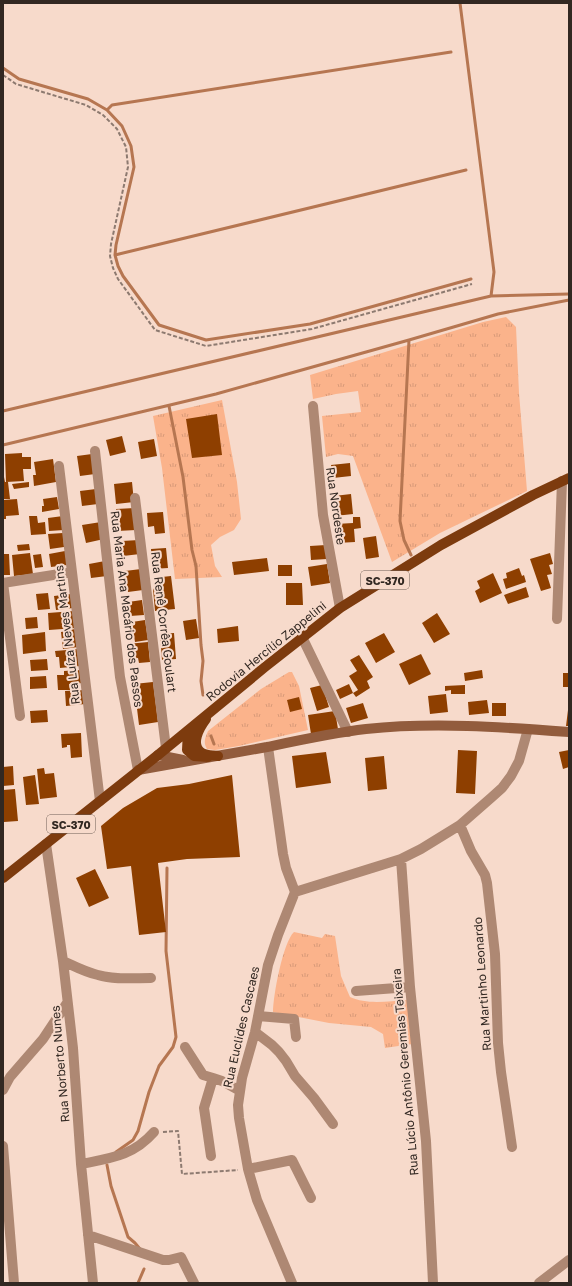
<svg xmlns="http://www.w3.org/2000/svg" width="572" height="1286" viewBox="0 0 572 1286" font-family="'Golos Text',sans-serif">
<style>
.grass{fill:url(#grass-tufts)}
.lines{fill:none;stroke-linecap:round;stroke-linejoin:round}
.stream{stroke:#b67651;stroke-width:3}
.building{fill:#8e3f00}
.path{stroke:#8d7a70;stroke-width:2;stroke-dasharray:4 2;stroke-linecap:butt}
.street{stroke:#ae8873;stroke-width:10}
.secondary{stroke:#925c3d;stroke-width:10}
.primary{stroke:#7d3b0e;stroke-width:10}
.labels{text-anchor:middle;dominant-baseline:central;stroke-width:4;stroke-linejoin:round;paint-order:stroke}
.shield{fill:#f7dacb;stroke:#6d5d55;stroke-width:1}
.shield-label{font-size:11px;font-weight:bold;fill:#322822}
.street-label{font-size:12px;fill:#322822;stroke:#f7dacb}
</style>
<defs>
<pattern id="grass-tufts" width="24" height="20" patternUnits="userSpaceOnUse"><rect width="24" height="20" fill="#fbb38b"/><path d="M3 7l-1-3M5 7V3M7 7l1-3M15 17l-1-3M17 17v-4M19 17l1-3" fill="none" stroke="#d89a78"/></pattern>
</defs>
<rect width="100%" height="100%" fill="#f7dacb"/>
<!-- grass -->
<path class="grass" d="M506,317l10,10 3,66 8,98 -87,42 -48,29 -39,-106 -15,-2 -12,3 -4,-41 39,-4 -3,-21 -22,3 -23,5 -3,-24 173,-53z
M222,400l15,82 4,37 -7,11 -14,7 -9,8 4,21 7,11 -47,2 -13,-111 -9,-52z
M289,672h3l7,14 9,44 -69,16 -24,4 -8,-1c-4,-7 -2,-11 1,-18l53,-42z
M294,932l28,6 3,-4 10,2 6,40 9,21c17,8 39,4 57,3l5,44 -27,4 -2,-14 -12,-7 -42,-4 -56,-11c0,-16 10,-70 21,-80z"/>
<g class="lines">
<!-- stream -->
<path class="stream" d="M460,3l34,269 -3,24
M3,68l16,11 69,20 19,11 15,16 9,20 3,21 -18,78 -1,10 3,11 5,10 36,49 47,15 104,-16 161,-45
M107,110l5,-5 339,-53
M115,255l351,-85
M409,340l-9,181 4,19 7,15
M169,406l14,71 9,73 4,16 5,79 2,16 -2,20 2,14
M3,411l488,-115 78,-2
M3,445l213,-51 193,-54 89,-26 71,-14
M211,736l3,8
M116,1152l17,-12 5,-9 11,-39 10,-26 14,-19 3,-10 -10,-86 1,-83
M107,1165l4,21 17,51 7,6 5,6
M138,1283l6,-14"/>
</g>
<!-- building -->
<path class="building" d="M217,414l5,41 -30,3 -6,-39z
M122,436l4,16 -16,4 -4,-16z
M154,439l3,17 -16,3 -3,-17z
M22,453v4h9v12h-8l1,12 -18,1 -1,-28z
M92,454l3,20 -15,2 -3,-20z
M53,459l3,23 -22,4 -1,-11h3l-2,-13z
M350,463l1,13 -18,2 -2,-13z
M3,477h1l1,5h3l2,17h-7z
M29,482v5l-15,2 -2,-5z
M132,482l2,20 -18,2 -2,-20z
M96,489l2,15 -16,2 -2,-15z
M351,494l2,20 -18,2 -1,-20z
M57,497l2,12 -17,3v-6h2l-1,-7z
M17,499l2,16 -13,1v3h-3v-19z
M135,508l1,22 -19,1 -1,-22z
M163,512l2,21 -10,1 -1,-8 -6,1 -1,-14z
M29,516h8l1,7 7,-1 1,12 -15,1z
M63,516l1,14 -15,1 -1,-13z
M353,517h7l1,11 -7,1 1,13 -18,1 -1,-19 17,-1z
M101,522l3,17 -18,4 -4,-18z
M63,533l1,14 -14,2 -2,-15z
M376,536l3,21 -13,2 -3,-21z
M139,540l1,14 -17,2 -1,-15z
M29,544l1,6 -12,1 -1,-6z
M326,545l1,14 -16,1 -1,-14z
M166,548l2,20 -16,1 -1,-20z
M65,551l2,14 -16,2 -2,-13z
M30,553l3,21 -19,2 -2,-21z
M550,553l3,11 -4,1 3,9 -5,1 4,13 -10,3 -11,-32z
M3,554h6l1,21h-7z
M41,554l2,13 -8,1 -2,-13z
M267,558l2,13 -35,4 -2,-13z
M105,561l2,15 -16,2 -2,-14z
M327,564l3,19 -19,3 -3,-19z
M278,565h14v11h-14z
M519,568l3,8 2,-1 2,7 -20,7 -3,-10 4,-1 -1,-5z
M141,569l2,21 -15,2 -3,-21z
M493,573l9,20 -22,10 -5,-12 5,-3 -3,-7z
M171,576l4,33 -20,2 -2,-22 2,-1v-6l7,-1v-4z
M286,583h16l1,22h-17z
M526,587l3,10 -21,7 -4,-9z
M48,593l2,16 -12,1 -2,-16z
M71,594l2,14 -17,2 -2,-14z
M142,600l2,15 -14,1 -2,-14z
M74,611l2,17 -27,2 -1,-17z
M437,613l13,21 -16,9 -12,-20z
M37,617l1,11 -12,1 -1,-11z
M196,619l3,19 -13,2 -3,-19z
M145,620l3,20 -13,2 -3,-20z
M238,626l1,15 -21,2 -1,-14z
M75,629l3,18 -15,2 -2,-17z
M45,632l1,19 -23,3 -1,-19z
M174,633l2,26 -14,1 -2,-26z
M384,633l11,19 -19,11 -11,-20z
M148,642l2,20 -11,1 -1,-5 -10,1 -1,-15z
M79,649l2,17 -21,2 -1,-11h-3l-1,-6z
M421,654l10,20 -22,11 -10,-21z
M359,655l14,22 -6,4 3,7 -14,9 -3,-4 5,-3 -9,-14 8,-5 -7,-11z
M47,659l1,11 -17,1 -1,-11z
M82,670l1,13 -14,1 1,6h-12l-1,-15h7v-4z
M482,670l1,8 -18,3 -1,-8z
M563,673h6v14h-6z
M46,676l1,12 -17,1v-12z
M153,682l5,40 -19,3 -5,-41z
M349,684l4,9 -13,6 -4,-9z
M322,685l7,22 -12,4 -7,-23z
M465,685v9h-14v-4l-6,1v-5z
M84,690l1,14 -19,2 -1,-15z
M446,694l2,18 -18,2 -2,-18z
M299,697l3,12 -12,3 -3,-12z
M487,700l2,13 -20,2 -1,-13z
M363,703l5,15 -17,5 -5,-15z
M492,703h14v13h-14z
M47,710l1,12 -17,1 -1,-12z
M568,710l1,1v15h-3z
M335,711l3,18 -27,5 -3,-19z
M81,733l1,24 -11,1 -1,-13h-3v2l-5,1 -1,-14z
M458,750l19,1 -2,43 -19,-1z
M569,750v17l-6,2 -4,-17z
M326,752l5,31 -35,5 -4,-32z
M384,756l3,33 -19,2 -3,-33z
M13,766l1,19 -11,1v-19z
M44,768l1,6 9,-1 3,24 -17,2 -3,-30z
M35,775l4,29 -13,1 -3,-28z
M232,775l8,82 -53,2 -29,4 8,69 -27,3 -8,-69 -24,3 -6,-43 22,-18 34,-20 32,-4z
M15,789l3,32 -14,1 -1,-32z
M95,869l14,29 -20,9 -13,-29z"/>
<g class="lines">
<!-- path -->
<path class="path" d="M3,75l13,9 70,21 17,10 14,14 9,18 2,20 -17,77 -1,12 3,12 5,11 37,51 51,16 106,-17 160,-45
M163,1132l15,-1 4,43 56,-4"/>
<!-- street -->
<path class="street" d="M313,406l10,109 17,93
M95,451l25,226 18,93
M59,466l41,335
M135,498l31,250
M3,583l17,133
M3,583l69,-11
M557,619l5,-138
M302,637l46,95
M268,747l15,107 3,14 9,24
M460,825l11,26 14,24 2,8 8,71 3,89 3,29 11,75
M46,844l17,117 10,87 8,116 12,119
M401,859l9,128 16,154 7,142
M295,892l106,-33 20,-10 39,-24 32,-28 10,-9 9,-12 8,-15 9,-32
M63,961c11,5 22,11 35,14 16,5 36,3 53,3
M356,991l54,-4
M258,1016l36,3 2,18
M255,1032l17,13 7,7 7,9 9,15 19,22 19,26
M185,1047l18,28 10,3
M3,1090l7,-13 33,-38 24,-36
M3,1146l11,137
M211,1156l-7,-48 9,-30 9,3 18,10
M81,1164c30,-6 52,-8 73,-32
M248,1169l44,-9 19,38
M88,1235l75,25h6l12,-3 13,26
M292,1283l-35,-83 -9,-31 -9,-51 -1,-13 4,-27 13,-46 13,-67 10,-30 17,-43
M539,1283l30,-23"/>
<!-- secondary -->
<path class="secondary" d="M158,755l25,5
M138,770c43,-8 86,-15 129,-23 33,-7 65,-14 99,-18 67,-7 136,-2 203,3"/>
<!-- primary -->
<path class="primary" d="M206,719c-6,8 -17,26 -4,34 5,3 11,2 16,3
M188,731l-1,19 7,6 14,1
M3,878l155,-123 107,-88 75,-59 101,-63 92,-50 36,-17"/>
</g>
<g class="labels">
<!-- shield labels -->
<g class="shield">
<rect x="361" y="571" width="48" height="18" rx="3"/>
<rect x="47" y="815" width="48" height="18" rx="3"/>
</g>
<g class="shield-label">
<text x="385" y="580">SC-370</text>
<text x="71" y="824">SC-370</text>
</g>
<!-- street labels -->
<g class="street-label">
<text transform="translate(336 506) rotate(82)">Rua Nordeste</text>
<text transform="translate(127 609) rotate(83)">Rua Maria Ana Macário dos Passos</text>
<text transform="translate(164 622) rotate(83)">Rua Renê Corrêa Goulart</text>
<text transform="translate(67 635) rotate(-97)">Rua Luíza Neves Martins</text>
<text transform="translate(266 651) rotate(-39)">Rodovia Hercílio Zappelini</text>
<text transform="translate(482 984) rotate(-94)">Rua Martinho Leonardo</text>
<text transform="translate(241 1027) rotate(-77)">Rua Euclides Cascaes</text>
<text transform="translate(60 1064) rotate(-95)">Rua Norberto Nunes</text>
<text transform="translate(405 1072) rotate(-95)">Rua Lúcio Antônio Geremias Teixeira</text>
</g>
</g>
<!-- border -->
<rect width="572" height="1286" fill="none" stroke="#322822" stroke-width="8"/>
</svg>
